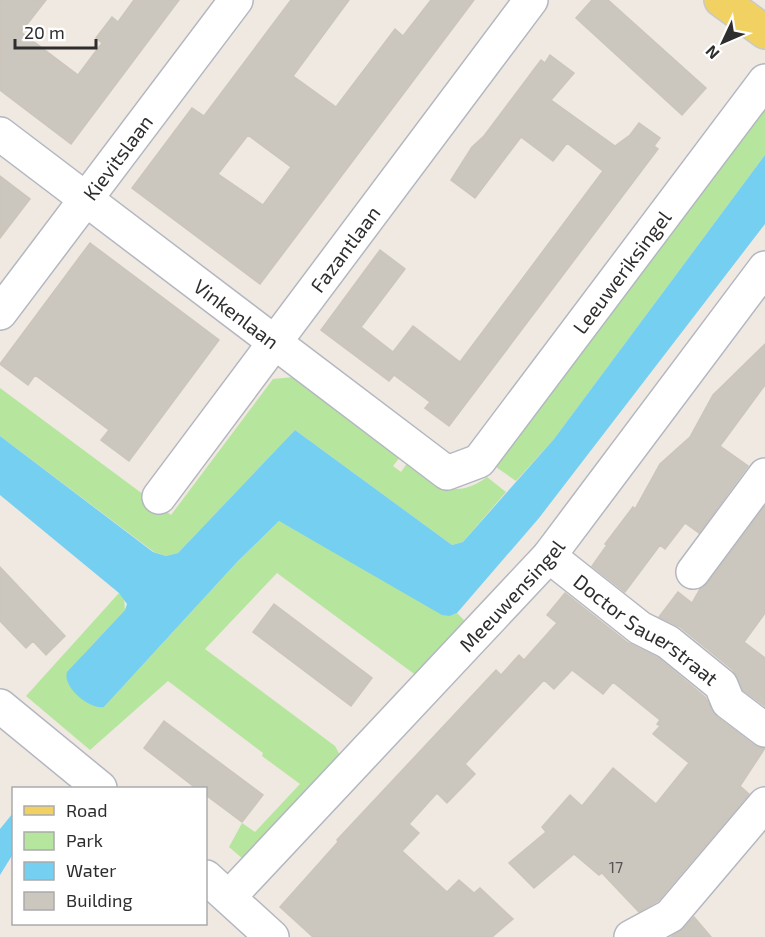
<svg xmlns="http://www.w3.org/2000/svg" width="765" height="937" viewBox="0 0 765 937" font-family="'Exo 2',sans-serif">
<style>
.green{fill:#b6e59e}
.water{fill:#75cff0}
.building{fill:#cbc7bf;stroke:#cbc5ba;stroke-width:1.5;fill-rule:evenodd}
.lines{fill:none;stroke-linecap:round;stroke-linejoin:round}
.minor-casing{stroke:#b4b7c1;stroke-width:36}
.major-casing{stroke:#c9c9c9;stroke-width:36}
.minor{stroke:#fff;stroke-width:33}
.major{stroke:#f2d163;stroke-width:33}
.labels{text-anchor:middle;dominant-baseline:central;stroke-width:5;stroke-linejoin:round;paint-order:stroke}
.number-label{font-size:16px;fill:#555452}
.street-label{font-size:20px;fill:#2e2e2e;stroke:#fff}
</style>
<rect width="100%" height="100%" fill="#efe9e1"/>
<!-- green -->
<path class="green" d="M765,109v46l-211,284 -38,42 -20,-14z
M294,377l106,80 -7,9 8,6 7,-10c28,21 45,40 79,15l19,15 -43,50 -11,3 -157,-115 -117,123 -12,3 -12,-4 -154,-116v-48l171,127 102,-136z
M279,521l171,95 7,-3 9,9 -49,54 -140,-103 -72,76 130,97 5,9 -97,104 -14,-12 13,-24 13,9 45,-48 -38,-28 1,-3 -95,-72 -78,69 -64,-54 93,-103 5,5 1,12 -43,46 22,51 134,-146z"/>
<!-- water -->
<path class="water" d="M765,155v69l-226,294 -82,95 -7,3 -8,-1 -163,-94 -41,40 -134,146c-14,3 -42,-20 -37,-35l58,-62 2,-6 -8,-11 -119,-98v-59l153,116 13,4 12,-3 117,-123 157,115 11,-3 91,-103z
M13,813v41l-13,21v-46z"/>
<!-- building -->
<path class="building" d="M0,0h46l-25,32 57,43 24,-32 -6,-5 16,-21 6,5 16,-22h45l-108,144 -71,-54z
M291,0h58l-56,76 43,31 59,-78 8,7 28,-36h43l-214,284 -128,-96 60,-80 12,8zM248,135l43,32 -28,38 -45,-31z
M592,0h16l98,88 -24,27 -106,-97z
M550,55l24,18 -23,27 64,46 15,-11 9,-12 21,15 -6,8 4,3 -209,277 -24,-18 5,-6 -36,-27 -5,6 -68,-51 59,-80 25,19 -44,58 32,25 20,-26 47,36 143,-191 -36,-28 -14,18 -32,-24 -46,61 -24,-18 21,-33 12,-11 57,-76 4,3z
M0,176l30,23 -30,39z
M90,243l129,97 -90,121 -28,-21 8,-10 -74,-55 -7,10 -28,-21z
M765,344v41l-45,61 28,20 -49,67 -14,-10 -20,26 -5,-4 -35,47 -33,-26 15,-21 -2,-1 28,-37 2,2 25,-45 30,-27 23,-42z
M765,506v107l-21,29 21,16v48l-22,-16 -10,-20 -53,-43 -21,-10 19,-25 14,11 8,-14 8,-6z
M0,567l65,69 -19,19 -13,-14 -7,7 -26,-27z
M565,593l63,50 30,15 47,39 12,20 37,28 11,3 -25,38 9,8 -91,107 -19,11 -37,-39 -3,2 -25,-21 -40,34 -25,-25 37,-31 -4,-5 28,-32 12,11 31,-38 43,36 33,-41 -36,-29 7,-8 -3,-2 3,-4 -47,-38 -10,12 -31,-24 -18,19 -10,-9 -51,54 -28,30 10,10 -28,29 -10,-10 -28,31 10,9 -17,18 45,41 12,-12 15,13 6,-5 33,31 -21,18h-179l-33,-30 58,-65 -1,-2 159,-170 5,5 18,-20 5,5 33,-37 -10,-8z
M274,604l98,74 -21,28 -98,-74z
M164,721l99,74 -21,27 -36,-27v-6h-9l-53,-41z
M694,917l17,20h-40l13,-9z"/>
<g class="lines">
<!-- minor casing -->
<g class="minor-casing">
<g id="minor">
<path id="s1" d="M0,134l447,339 32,-12 286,-380"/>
<path id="s2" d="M0,313l236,-313"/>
<path id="s3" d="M159,497l372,-497"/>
<path id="s4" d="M549,556l91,72 28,14 53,43 7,17 37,28"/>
<path d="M693,572l72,-97"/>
<path d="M0,706l100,82"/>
<path d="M206,877l66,60"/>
<path id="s5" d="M230,896l319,-340 216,-288"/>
<path d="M631,937l39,-21 95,-112"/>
</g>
</g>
<!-- major casing -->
<g class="major-casing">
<path id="major" d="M721,0l44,32"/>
</g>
<!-- minor -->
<use href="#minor" class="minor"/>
<!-- major -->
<use href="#major" class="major"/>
</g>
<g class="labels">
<!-- number labels -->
<g class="number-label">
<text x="616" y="866">17</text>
</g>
<!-- street labels -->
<g class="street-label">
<text stroke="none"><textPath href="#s2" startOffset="195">Kievitslaan</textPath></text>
<text stroke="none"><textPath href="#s3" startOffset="310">Fazantlaan</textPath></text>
<text stroke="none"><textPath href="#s1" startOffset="832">Leeuweriksingel</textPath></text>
<text stroke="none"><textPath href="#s1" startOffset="297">Vinkenlaan</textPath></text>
<text stroke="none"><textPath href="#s5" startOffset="412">Meeuwensingel</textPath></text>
<text stroke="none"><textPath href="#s4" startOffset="122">Doctor Sauerstraat</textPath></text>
</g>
</g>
<!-- legend -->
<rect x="12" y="787" width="195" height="138" fill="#ffffff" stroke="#ababab" stroke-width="1.5"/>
<rect x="24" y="806" width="30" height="9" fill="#f2d163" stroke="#ababab" stroke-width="1.5"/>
<text x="66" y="817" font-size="18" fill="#2e2e2e">Road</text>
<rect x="24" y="832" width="30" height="18" fill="#b6e59e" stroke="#ababab" stroke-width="1.5"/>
<text x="66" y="847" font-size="18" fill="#2e2e2e">Park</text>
<rect x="24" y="862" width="30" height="18" fill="#75cff0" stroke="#ababab" stroke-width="1.5"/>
<text x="66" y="877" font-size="18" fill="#2e2e2e">Water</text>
<rect x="24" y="892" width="30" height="18" fill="#cbc7bf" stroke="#ababab" stroke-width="1.5"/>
<text x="66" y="907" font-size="18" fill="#2e2e2e">Building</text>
<!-- north arrow -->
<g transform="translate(723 42) rotate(226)" stroke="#ffffff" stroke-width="4.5" paint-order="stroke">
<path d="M0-4.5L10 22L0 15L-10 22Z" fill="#2e2e2e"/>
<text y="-9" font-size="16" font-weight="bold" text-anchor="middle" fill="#2e2e2e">N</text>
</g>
<!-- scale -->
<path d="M15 39v9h81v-9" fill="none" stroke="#2e2e2e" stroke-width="3"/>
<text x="24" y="39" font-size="18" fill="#2e2e2e" stroke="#ffffff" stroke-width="4.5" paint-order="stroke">20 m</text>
</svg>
